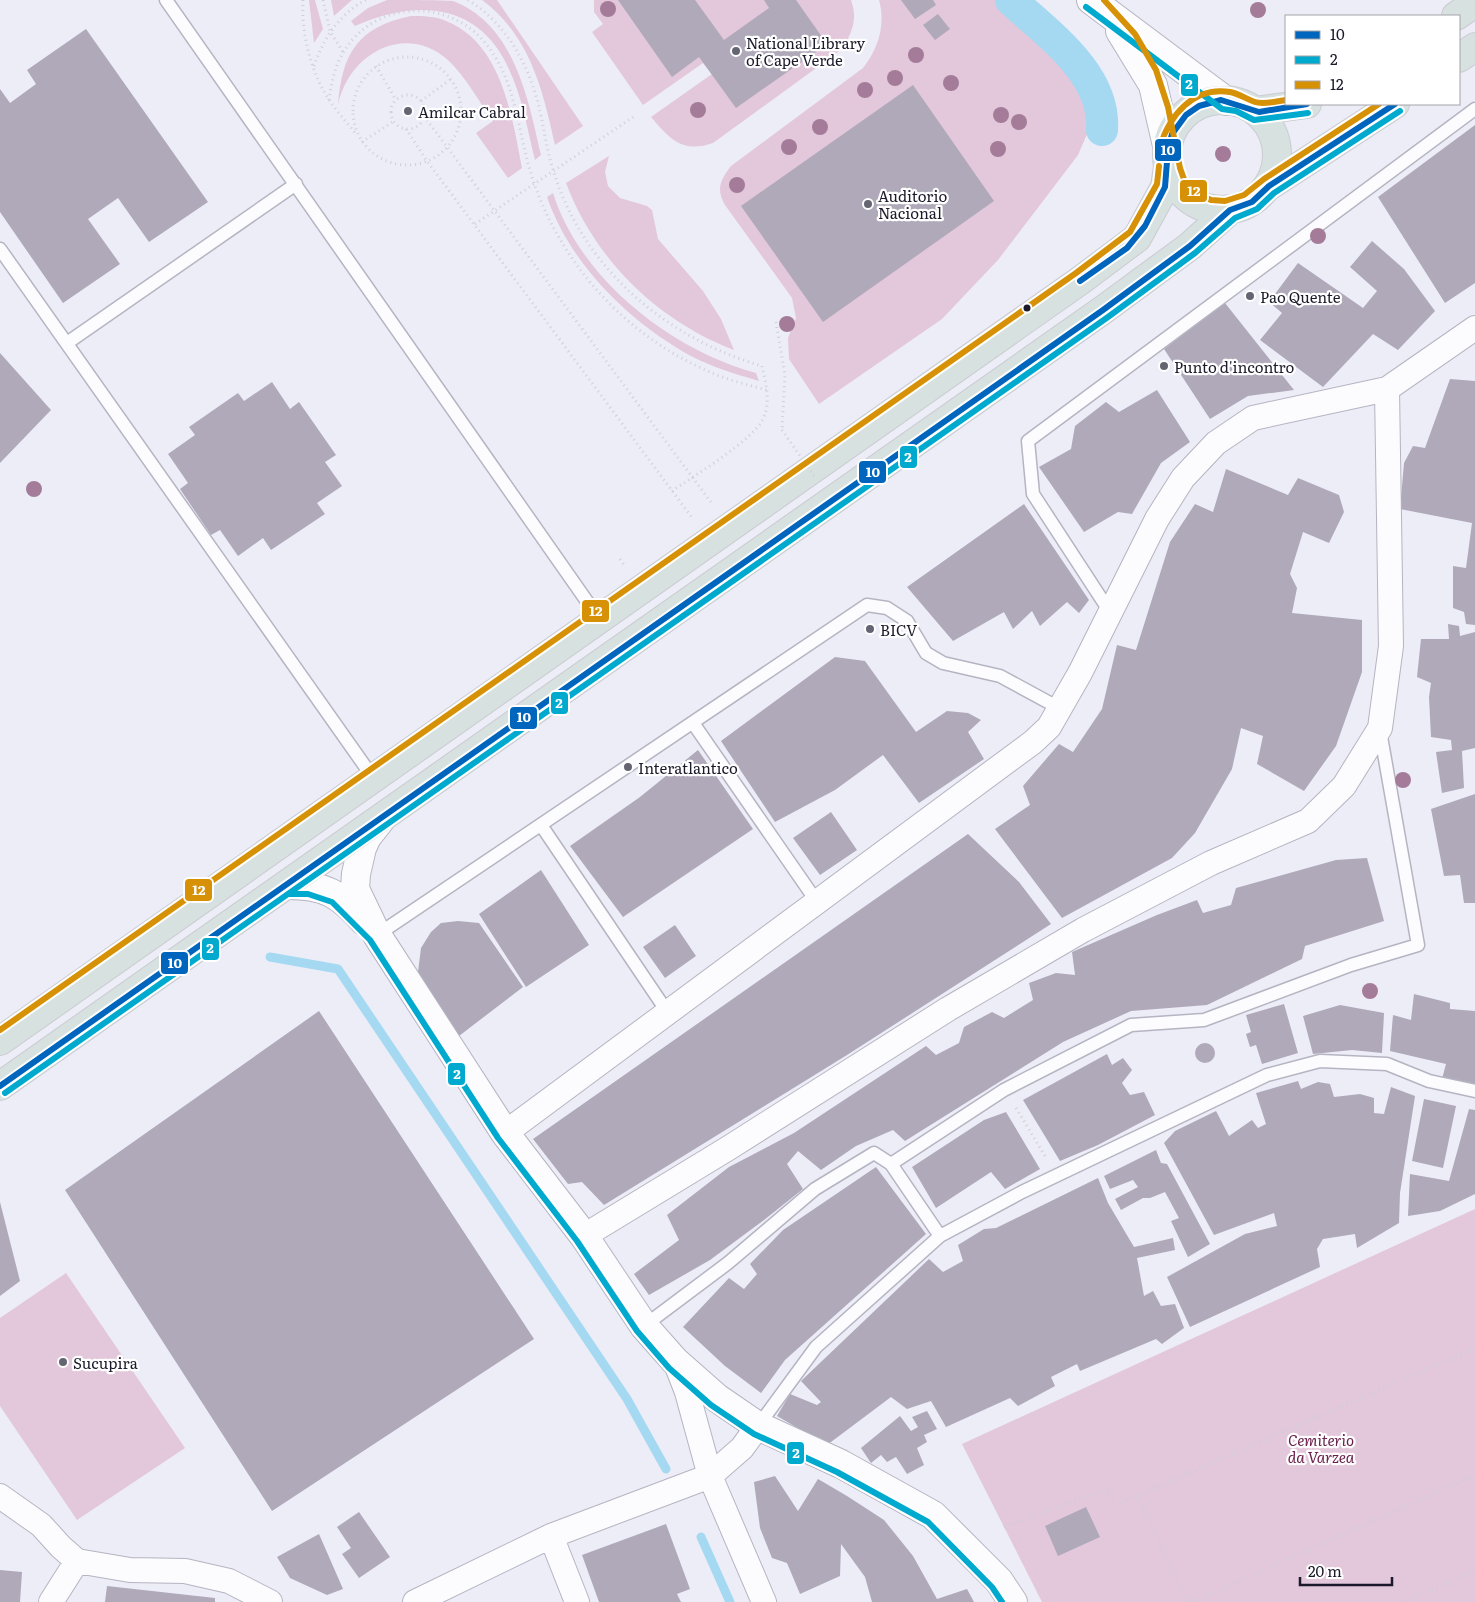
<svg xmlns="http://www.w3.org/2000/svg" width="1475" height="1602" viewBox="0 0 1475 1602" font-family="Literata,serif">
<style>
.green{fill:#e3c7da}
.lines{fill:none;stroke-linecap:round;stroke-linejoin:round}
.stream{stroke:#a5d9f2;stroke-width:9}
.canal{stroke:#a5d9f2;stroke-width:32}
.building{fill:#afa9b9}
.lane-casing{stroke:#b5b4c2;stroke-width:15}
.street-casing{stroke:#b5b4c2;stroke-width:26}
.secondary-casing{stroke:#b5b4c2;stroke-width:30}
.primary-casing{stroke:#cbcbd2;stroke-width:30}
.path{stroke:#cfcfd5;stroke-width:3;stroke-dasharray:1 4;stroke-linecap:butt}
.lane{stroke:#fcfcfe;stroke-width:12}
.street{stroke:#fcfcfe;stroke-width:24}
.secondary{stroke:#fcfcfe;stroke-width:28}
.primary{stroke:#d7e1df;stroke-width:28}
.path-bridge{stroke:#cfcfd5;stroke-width:3;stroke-dasharray:1 4;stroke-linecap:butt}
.bus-1-casing{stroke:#fff;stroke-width:10}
.bus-2-casing{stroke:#fff;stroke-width:10}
.bus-3-casing{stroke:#fff;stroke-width:10}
.bus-1{stroke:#0065bd;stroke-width:6}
.bus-2{stroke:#00a9ce;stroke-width:6}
.bus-3{stroke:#d69106;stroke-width:6}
.tree{fill:#a47c99}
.poi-dot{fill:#646472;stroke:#fff;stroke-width:2}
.bus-dot{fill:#1b1a2a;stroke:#fff;stroke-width:2}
.labels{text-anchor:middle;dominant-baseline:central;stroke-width:4.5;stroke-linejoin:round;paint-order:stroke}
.poi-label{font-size:15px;fill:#1b1a2a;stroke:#fff;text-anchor:start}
.park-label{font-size:15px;font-style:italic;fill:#69204c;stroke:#fff}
.line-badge{stroke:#fff;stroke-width:2}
.badge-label{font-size:14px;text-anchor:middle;font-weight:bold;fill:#fff}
</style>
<rect width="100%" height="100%" fill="#ededf8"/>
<!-- green -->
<path class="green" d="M309,0h6l8,29 -9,14z
M331,0h21l-18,16z
M387,0c18,0 51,0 66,1 62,24 75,98 88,154l-6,5c-8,-32 -13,-65 -28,-95 -31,-64 -94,-65 -152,-39l-4,-5 17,-13z
M482,0h15l86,126 -28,19c-12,-54 -25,-110 -73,-145z
M594,0h257c7,19 1,34 -10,50l-128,93c-31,11 -44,-5 -62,-26l61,-43 -9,-11 -60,42 -51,-73 11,-8 -9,-12z
M879,0h116l68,64 13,16 12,17 4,16 -1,12 -13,30 -80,105 -56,59 -123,85 -30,-45 -1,-21 8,-20 -4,-20 -67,-93c-9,-15 -5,-25 6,-39l132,-98c15,-19 23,-43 16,-68z
M411,16c12,0 24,0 35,5 56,22 66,96 76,147l-14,10 -32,-45 17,-12c-13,-18 -28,-45 -44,-60 -42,-39 -100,-9 -111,44 4,-52 20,-78 73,-89z
M609,156l-4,16 3,14 12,12 27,8 5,4 6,29 45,52 18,28 13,31c-76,-29 -139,-90 -168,-167z
M553,193c27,86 118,157 203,180l3,8c-24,-7 -47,-14 -68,-25 -62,-34 -121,-92 -144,-159z
M1475,1209v393h-433l-80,-158z
M66,1273l119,175 -108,72 -77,-114v-88z"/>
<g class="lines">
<!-- stream -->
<path class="stream" d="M270,957l68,12 289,430 39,70
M701,1537l29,65"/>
<!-- canal -->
<path class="canal" d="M1011,0c37,34 95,74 91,130"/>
</g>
<!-- building -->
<path class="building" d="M618,0h77l29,40 45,-32 -5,-8h32l31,44 -91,64 -37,-51 -27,20z
M901,0h32l3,5 -21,14z
M938,14l12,15 -15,11 -12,-15z
M86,29l122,173 -59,40 -31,-44 -30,21 32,45 -57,39 -63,-91v-123l10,14 26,-19 -9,-14z
M913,85l81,116 -171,121 -82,-116z
M1475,125v158l-30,20 -67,-106z
M1372,241l32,28 31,42 -37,39 -25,-16 -50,53 -63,-47 22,-27 -13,-11 29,-39 65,45 14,-17 -27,-24z
M1225,303l69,87 -46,6 -38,23 -46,-70z
M0,353l51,57 -51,53z
M1450,379l25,2v244l-9,-1 -2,-12 -11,-4v-42l13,2 6,-45 -72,-14 4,-46 9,-17 12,2z
M272,382l18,27 9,-7 37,53 -11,7 17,24 -25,17 8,11 -54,36 -8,-12 -25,18 -18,-26 -9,5 -31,-46 8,-6 -20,-29 27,-19 -6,-8 49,-34 6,8z
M1157,390l33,52 -29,21 -29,51 -14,-2 -34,20 -45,-65 32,-18 4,-23 31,-24 13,10z
M1226,469l62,26 10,-17 41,17 5,17 -15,31 -26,-11 -13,42 7,14 -5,25 70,7v52l-26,74 -32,45 -47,-27 6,-28 -22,-8 -9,41 -37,64 -23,25 -110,60 -67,-89 35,-24 -7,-19 36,-42 14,8 29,-43 15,-64 19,5 34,-108 25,-38 18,8z
M1024,504l65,96 -10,13 -12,-11 -27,24 -8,-15 -19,18 -9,-17 -51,29 -46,-54z
M1448,624l11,2 1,10 15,-4v116l-13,3 2,37 -22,5 -6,-41 16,-2 -1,-10 -20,-3 -2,-40 2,-14 -14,-6 4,-38h28z
M835,657l30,4 51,71 31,-21 21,2 13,7 -13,12 16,27 -65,44 -36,-48 -48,35 -60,32 -54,-81z
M698,750l55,79 -130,88 -53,-71 70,-49z
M1475,794v109h-11l-4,-28 -16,1 -13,-67z
M831,812l26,38 -37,25 -27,-37z
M968,834l51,48 32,42 -204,131 -243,150 -22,-23 -14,2 -35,-45z
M1367,858l17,63 -79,25 -3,13 -95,46 -76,6 -68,31 -158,99 -12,-11 -37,16 -35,24 -23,-19 -11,13 16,25 -39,31 -54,40 -61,35 -15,-21 45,-34 -12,-25 62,-48 65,-34 132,-87 10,9 23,-12 5,-16 28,-15 12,6 29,-18 -4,-17 27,-10 19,2 -3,-23 85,-37 40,-15 6,13 28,-8 5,-17 100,-28z
M541,870l48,75 -63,42 -47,-73z
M458,921l21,2 44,64 -64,49 -41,-64 3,-24 10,-16 10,-9z
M675,925l21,31 -31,22 -22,-31z
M1414,994l36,9v6l25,2v73l-33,-5 4,-15 -56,-13 3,-36 18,5z
M1284,1004l14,49 -36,11 -6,-19 -6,2 -4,-13 5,-2 -5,-17z
M1340,1005l44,8 -2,40 -30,-3 -39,4 -10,-38z
M319,1011l215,328 -262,172 -207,-321z
M1195 1053a10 10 0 1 1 20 0a10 10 0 1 1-20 0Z
M1107,1054l5,11 11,-7 9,12 -10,13 8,12 14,-3 11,23 -57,30 -38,16 -37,-61z
M1298,1081l3,8 17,-7 12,2 4,13 26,-3 14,4v15l10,1 7,-27 24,9 -15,97 -1,30 -42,25 -2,-14 -32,5 -6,10 3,18 -130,60 -23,-50 78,-43 32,-8 -3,-13 -60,22 -50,-92 11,-12 41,-20 13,25 23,-16 6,8 8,-4 -10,-31z
M1424,1099l32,7 -13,62 -31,-7z
M1469,1109l6,1v84l-35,17 -32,5 2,-42 39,7z
M1006,1112l34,57 -35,20 -14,-17 -55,36 -24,-41 72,-47z
M1156,1150l5,13 6,1 43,80 -22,13 -17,-36 8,-3 -14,-26 -15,6h-7l-22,12 -6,-11 23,-12 -5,-7 -23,9 -6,-13z
M876,1167l50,67 -141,126 -24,33 -36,-27 -42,-39 46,-49 15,11 13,-15 -7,-10 33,-34z
M1098,1178l10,25 26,44 39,-9 2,12 -38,8 7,38 9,-5 8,15 14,-2 9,24 -22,16 -6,-5 -76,32 -3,-7 -26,13 4,9 -37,20 -8,-8 -64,29 -15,-26 -24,8 -16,-12 -64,48 -50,-29 13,-22 27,11 4,-3 -20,-21 128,-122 14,13 20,-11 -5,-16 26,-16 12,-1z
M0,1202l20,79 -20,15z
M927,1411l10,18 -13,6 3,7 -10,6 7,17 -17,9 -11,-17 -9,5 -6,-7 -10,8 -10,-15 39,-32 11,15 7,-4 -6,-10z
M775,1476l23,35 20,-32 29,17 37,24 29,36 24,43 30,-10 7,13h-102l-7,-25 -24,-33 -1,32 -40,18 -13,-31 -15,-5 -12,-30 -6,-46z
M1086,1507l14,30 -42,19 -13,-30z
M359,1512l31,45 -31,21 -17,-24 9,-6 -14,-21z
M666,1524l24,65 -13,5 4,8h-82l-17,-47z
M319,1534l24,55 -16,6 -37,-17 -13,-21z
M0,1570l22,2 -2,30h-20z
M107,1586l108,12v4h-110z"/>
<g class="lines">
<!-- lane casing -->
<g class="lane-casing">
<path id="lane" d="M166,0l434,620
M0,249l374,530
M67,343l229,-159
M1110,612l-77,-118 -5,-53 447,-332
M693,723l124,179
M541,825l127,188
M377,935l490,-330 20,3 20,13 19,32 17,10 57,13 59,32
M891,1164l49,72
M644,1326l84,-63 87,-74 59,-36 17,11 113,-74 127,-65 73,-5 147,-55 67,-20 -38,-214
M758,1426l58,-79 124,-111 82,-44 245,-117 53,-14 67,3 42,17 46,10"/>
</g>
<!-- street casing -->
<g class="street-casing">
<path id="street" d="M505,1133l528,-391 16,-15 31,-54 77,-154 26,-41 33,-35 37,-25 134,-29 88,-61
M584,1236l143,-87 221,-140 135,-79 128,-67 97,-42 36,-35 36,-58 11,-82 -4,-257
M675,1361l12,31 23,84 54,126
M0,1496l41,29 20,22 16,14 53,9 55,1 44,10 41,21
M551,1536l26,66
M51,1602l26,-41
M415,1602l136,-66 159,-60 32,-28 16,-22"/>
</g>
<!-- secondary casing -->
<g class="secondary-casing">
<path id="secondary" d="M1091,0l135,101
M1120,31l33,54 15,65
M382,818l-15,19 -5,11 -6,26 -1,15 22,46 128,198 79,103 60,90 31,35 42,37 41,28 83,38 92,51 66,66 14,21
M288,885c37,0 52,9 76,36"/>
</g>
<!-- primary casing -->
<g class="primary-casing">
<path id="primary" d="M1456,16l19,-13
M1459,58l16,-11
M1167 155a55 55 0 1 1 110 0a55 55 0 1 1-110 0Z
M1255,111l52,-7
M1269,186l126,-82
M0,1041l1081,-761 56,-42 28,-51 3,-20
M0,1086l1103,-776 87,-64 40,-36"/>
</g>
<!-- path -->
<path class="path" d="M303,0c-2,33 8,74 27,101 8,12 18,23 27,34
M323,0l7,31 13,21
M468,0c38,23 61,65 71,107 5,20 7,40 13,59 28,100 113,172 210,200 4,17 9,37 1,53 -11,22 -69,57 -91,72
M353 111a54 54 0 1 1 108 0a54 54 0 1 1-108 0Z
M314,66c9,-27 26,-53 52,-66
M376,66l20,34
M391 112a17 17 0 1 1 34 0a17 17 0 1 1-34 0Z
M329,100c3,-20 7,-40 20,-56 31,-41 92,-44 129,-9 38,38 38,90 53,139 27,87 94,162 179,198 18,8 38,13 57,18
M421,101l30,-22
M424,116l289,389
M406,129l21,32 266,358
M362,142l32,-21
M475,224l161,-109
M776,322l9,53 -3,55
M620,559l5,7
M1016,1108l29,48
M1137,1496l51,106
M1004,1527l104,-38 8,16 359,-157
M1192,1602l283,-127
M1405,1602l70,-32"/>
<!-- lane -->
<use href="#lane" class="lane"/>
<!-- street -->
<use href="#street" class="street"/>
<!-- secondary -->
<use href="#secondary" class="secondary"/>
<!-- primary -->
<use href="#primary" class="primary"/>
<!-- path-bridge -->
<path class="path-bridge" d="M782,430l32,46"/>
<!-- bus-1 casing -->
<g class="bus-1-casing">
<path id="bus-1" d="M1080,281l47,-33 18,-22 20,-39 3,-38 4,-15 14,-19 13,-9 22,-6 38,12 48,-8
M0,1086l1103,-776 87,-64 40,-36 22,-8 17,-16 126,-82"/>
</g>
<!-- bus-2 casing -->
<g class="bus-2-casing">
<path id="bus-2" d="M1086,7l136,102 14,2 18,9 54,-7
M288,894h20l24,8 38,38 128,198 79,103 60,90 32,37 42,37 43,29 83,38 91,50 64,65 10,15
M5,1093l1103,-776 87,-64 40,-35 22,-9 17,-16 126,-82"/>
</g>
<!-- bus-3 casing -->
<g class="bus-3-casing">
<path id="bus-3" d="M1104,0l31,34 21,36 12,37 12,61 5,14 9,10 17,8 14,1 19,-6 20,-16 115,-75
M1160,147c9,-31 33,-61 70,-55 10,2 16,7 25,10 9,3 22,-1 31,-2
M0,1030l1076,-757 54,-41 27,-48 2,-18"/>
</g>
<!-- bus-1 -->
<use href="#bus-1" class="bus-1"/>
<!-- bus-2 -->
<use href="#bus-2" class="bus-2"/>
<!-- bus-3 -->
<use href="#bus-3" class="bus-3"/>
</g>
<!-- trees -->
<g class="tree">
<circle cx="608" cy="9" r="8"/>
<circle cx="1258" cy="10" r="8"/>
<circle cx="916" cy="55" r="8"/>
<circle cx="895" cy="78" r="8"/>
<circle cx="951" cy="83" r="8"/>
<circle cx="865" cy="90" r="8"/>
<circle cx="698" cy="110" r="8"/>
<circle cx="1001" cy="115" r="8"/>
<circle cx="1019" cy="122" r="8"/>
<circle cx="820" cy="127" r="8"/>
<circle cx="789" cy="147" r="8"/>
<circle cx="998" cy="149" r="8"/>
<circle cx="1223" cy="154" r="8"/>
<circle cx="737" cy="185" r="8"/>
<circle cx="1318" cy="236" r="8"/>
<circle cx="787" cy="324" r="8"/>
<circle cx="34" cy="489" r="8"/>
<circle cx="1403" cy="780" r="8"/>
<circle cx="1370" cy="991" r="8"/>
</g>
<!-- markers -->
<g class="poi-dot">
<circle cx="736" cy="51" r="5"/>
<circle cx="408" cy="111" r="5"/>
<circle cx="868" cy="204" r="5"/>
<circle cx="1250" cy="296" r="5"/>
<circle cx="1164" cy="366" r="5"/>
<circle cx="870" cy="629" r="5"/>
<circle cx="628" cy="767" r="5"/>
<circle cx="63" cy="1362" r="5"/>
</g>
<circle class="bus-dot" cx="1027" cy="308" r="4.5"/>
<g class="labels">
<!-- poi labels -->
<g class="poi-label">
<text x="746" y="42">National Library<tspan x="746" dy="17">of Cape Verde</tspan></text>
<text x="418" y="111">Amilcar Cabral</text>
<text x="878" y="195">Auditorio<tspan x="878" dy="17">Nacional</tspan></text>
<text x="1260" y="296">Pao Quente</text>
<text x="1174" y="366">Punto d'incontro</text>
<text x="880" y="629">BICV</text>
<text x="638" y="767">Interatlantico</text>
<text x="73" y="1362">Sucupira</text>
</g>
<!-- park labels -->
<g class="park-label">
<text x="1321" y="1439">Cemiterio<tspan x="1321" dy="17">da Varzea</tspan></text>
</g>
</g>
<g class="line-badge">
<rect x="1180" y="73" width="19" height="24" rx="5" fill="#00a9ce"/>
<rect x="1154" y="138" width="28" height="24" rx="5" fill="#0065bd"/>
<rect x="1179" y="179" width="29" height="24" rx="5" fill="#d69106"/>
<rect x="899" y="445" width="19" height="24" rx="5" fill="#00a9ce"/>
<rect x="858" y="460" width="29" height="24" rx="5" fill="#0065bd"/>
<rect x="581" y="599" width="29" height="24" rx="5" fill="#d69106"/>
<rect x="550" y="691" width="19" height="24" rx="5" fill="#00a9ce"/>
<rect x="509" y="706" width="29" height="24" rx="5" fill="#0065bd"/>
<rect x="184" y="878" width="29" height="24" rx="5" fill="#d69106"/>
<rect x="201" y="937" width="19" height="24" rx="5" fill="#00a9ce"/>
<rect x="160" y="951" width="29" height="24" rx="5" fill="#0065bd"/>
<rect x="447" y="1062" width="19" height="24" rx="5" fill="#00a9ce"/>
<rect x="786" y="1441" width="19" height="24" rx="5" fill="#00a9ce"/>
</g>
<g class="badge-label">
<text x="1189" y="89">2</text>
<text x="1168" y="155">10</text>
<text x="1194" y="196">12</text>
<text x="908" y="462">2</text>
<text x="873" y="477">10</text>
<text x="596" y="616">12</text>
<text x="559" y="708">2</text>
<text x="524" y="722">10</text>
<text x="199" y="895">12</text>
<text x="210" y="953">2</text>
<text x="175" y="968">10</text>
<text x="457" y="1079">2</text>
<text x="796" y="1458">2</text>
</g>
<!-- legend -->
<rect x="1285" y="15" width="175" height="90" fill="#ffffff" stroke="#a4a3aa"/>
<rect x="1295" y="31" width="25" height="8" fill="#0065bd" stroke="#a4a3aa"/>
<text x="1330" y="40" font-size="15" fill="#1b1a2a">10</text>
<rect x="1295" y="56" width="25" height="8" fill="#00a9ce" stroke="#a4a3aa"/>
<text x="1330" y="65" font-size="15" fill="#1b1a2a">2</text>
<rect x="1295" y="81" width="25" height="8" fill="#d69106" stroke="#a4a3aa"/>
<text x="1330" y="90" font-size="15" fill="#1b1a2a">12</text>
<!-- scale -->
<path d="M1300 1577v8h92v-8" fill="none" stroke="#1b1a2a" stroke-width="2.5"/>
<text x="1308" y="1577" font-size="15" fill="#1b1a2a" stroke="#ffffff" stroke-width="4" paint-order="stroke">20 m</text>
</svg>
